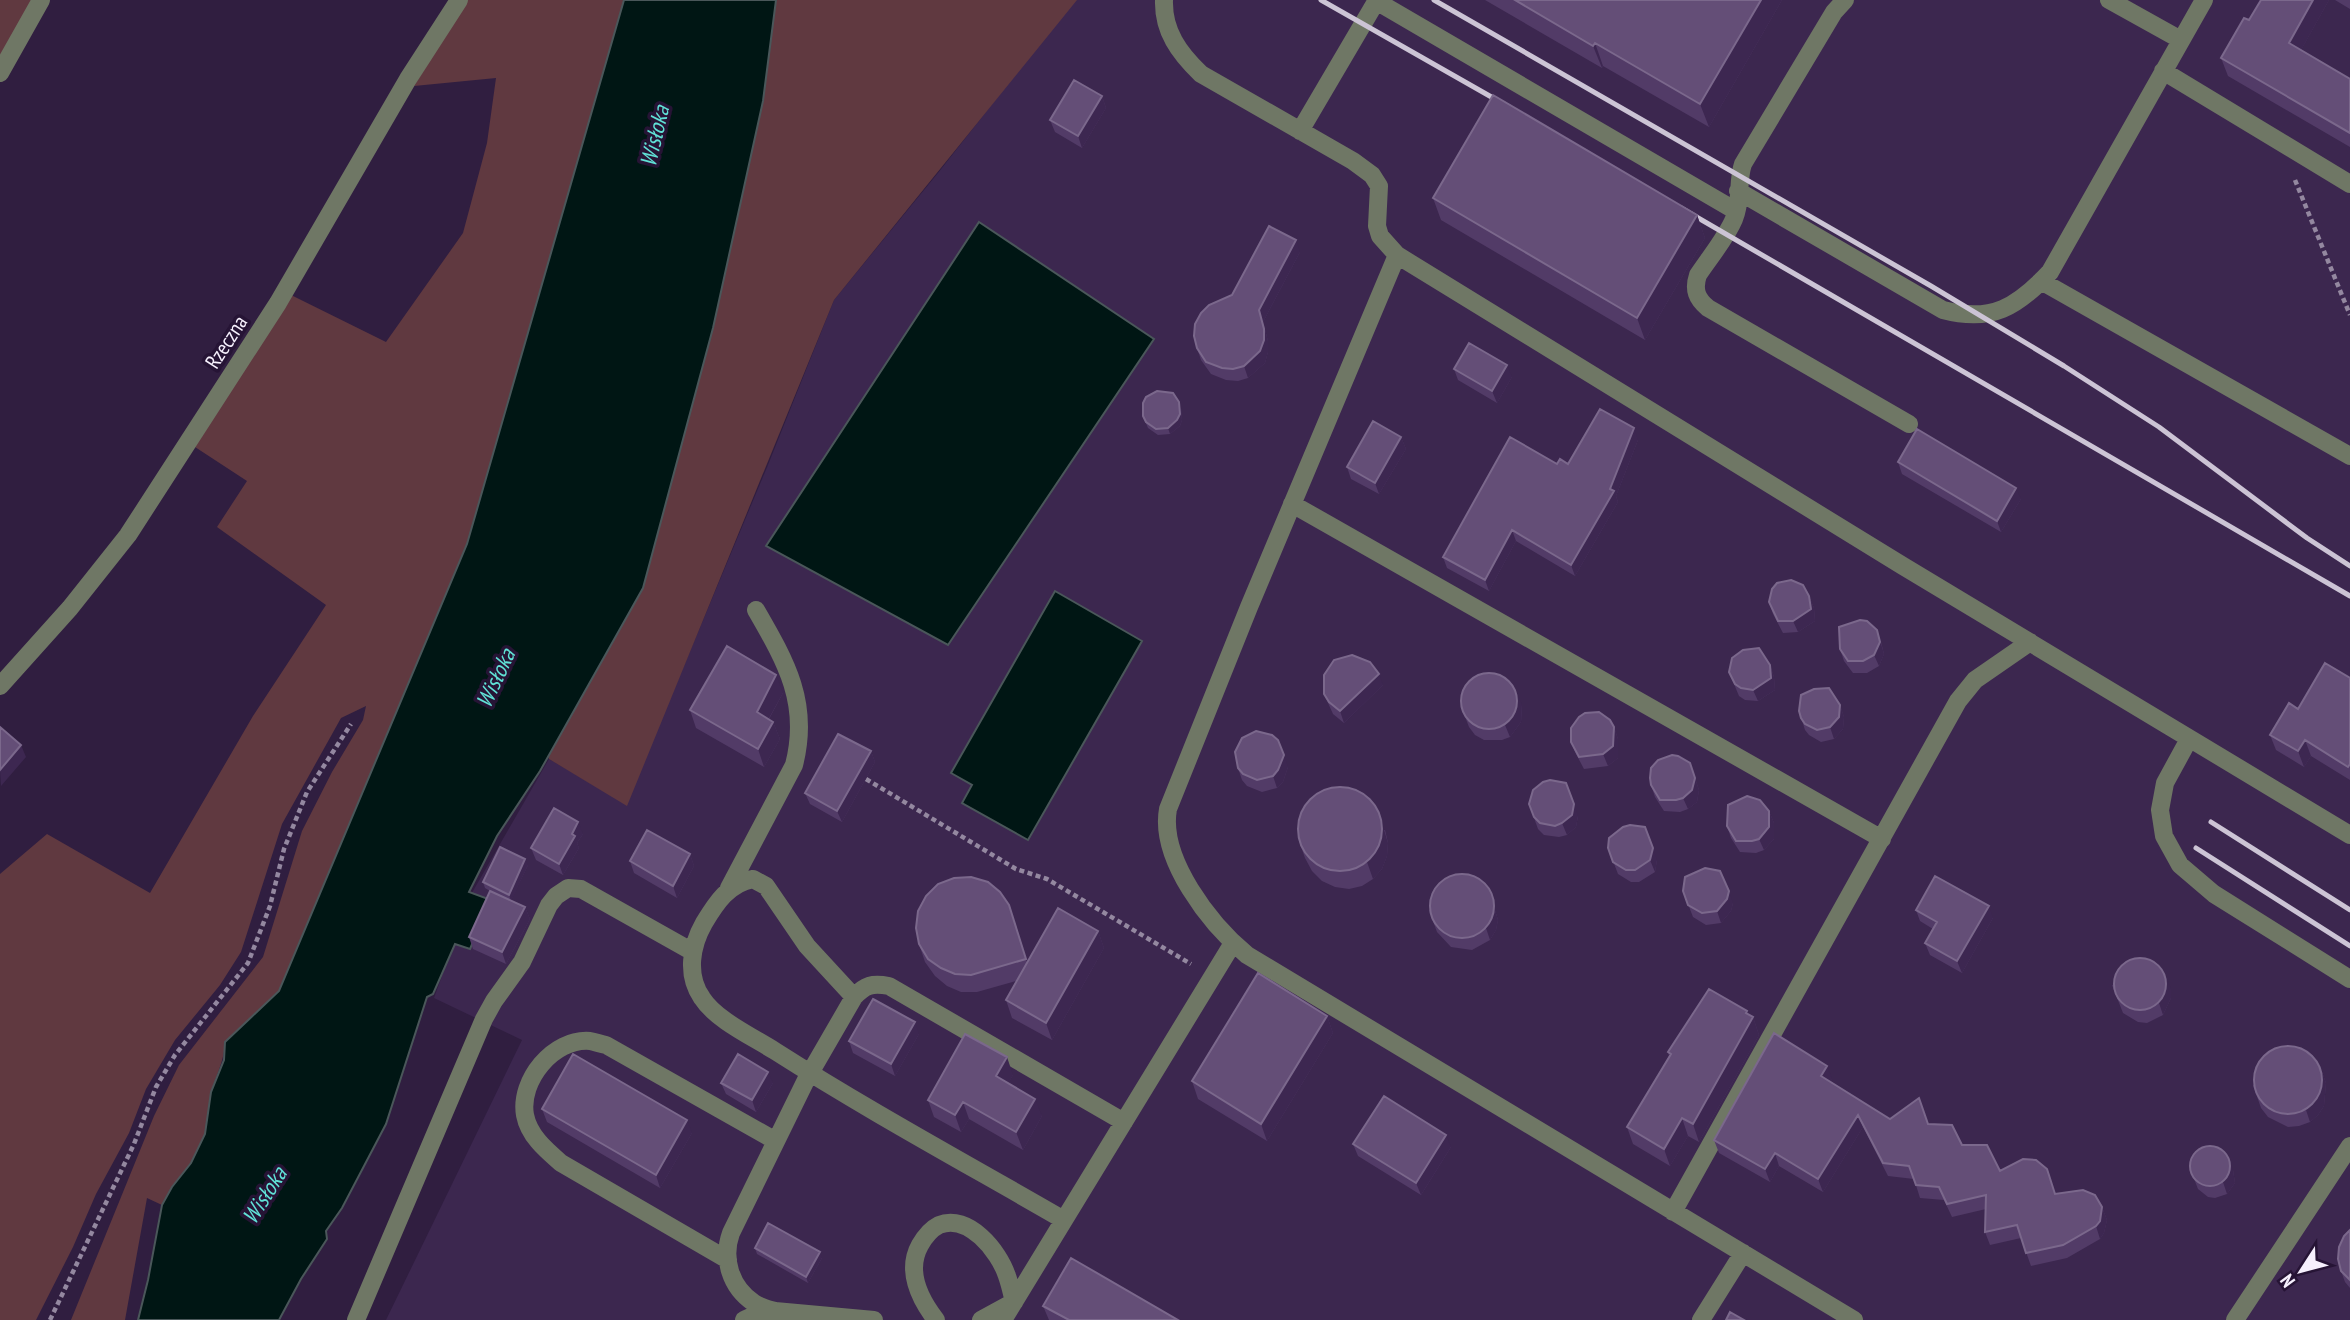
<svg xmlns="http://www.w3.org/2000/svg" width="2350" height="1320" viewBox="0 0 2350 1320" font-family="'PT Sans Narrow',sans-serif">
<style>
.built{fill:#3c274f}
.green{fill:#603940}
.water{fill:#001614;stroke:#4a575a;stroke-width:2}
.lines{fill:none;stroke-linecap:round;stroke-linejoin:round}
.path{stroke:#9488a0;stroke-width:4.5;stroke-dasharray:5 3.5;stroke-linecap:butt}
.minor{stroke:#6f7765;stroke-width:18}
.rail{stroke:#ccc4d5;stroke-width:5}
.wall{fill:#523b67}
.shaded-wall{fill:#3d2751}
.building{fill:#644e77;stroke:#7b688c;stroke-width:2}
.labels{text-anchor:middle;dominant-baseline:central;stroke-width:7;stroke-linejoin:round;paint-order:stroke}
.street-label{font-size:21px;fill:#f6f0fd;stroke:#261435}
.water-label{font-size:23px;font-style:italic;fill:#60e1d6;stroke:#261435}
</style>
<rect width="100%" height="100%" fill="#301e40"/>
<!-- built -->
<path class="built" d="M1074,0h1276v1320h-1964l136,-280 -88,-42 39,-107 76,-132 77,45 142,-339 66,-165 104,-127z"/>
<!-- green -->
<path class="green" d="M0,0h32l-32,56z
M467,0h157l-157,544 -188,447 -54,51c-1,20 -8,30 -13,48 -5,14 -2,30 -7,44 -8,27 -30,47 -43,71l-15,-7 -22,122h-54l83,-204 25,-51 84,-108 39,-126 30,-59 31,-52 3,-14 -25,12 -59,106 -41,128 -21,33 -45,55 -29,49 -17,44 -33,61 -23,53 -37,73h-36v-446l47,-40 103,59 103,-177 73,-111 -109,-78 30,-46 -52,-34 96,-152 95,47 77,-109 24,-90 9,-65 -82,8z
M776,0h301l-243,300 -207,506 -78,-47 -1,-3 95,-168 70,-260 50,-227z"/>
<!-- water -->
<path class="water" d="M624,0h152l-13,101 -50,227 -70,260 -103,183 -43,65 -28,56 22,8 -21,49 -15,-5 -22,50 -6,3 -41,127 -44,84 -16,23 1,8 -26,40 -22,41h-141l10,-40 14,-75 10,-18 19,-24 14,-29 6,-42 13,-32 1,-18 54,-51 188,-447z
M979,222l175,117 -206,306 -182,-99z
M1055,591l87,50 -114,199 -66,-37 10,-18 -21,-12z"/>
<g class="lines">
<!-- path -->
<path class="path" d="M2295,180l55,135
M866,779l150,90 31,10 144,85
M50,1320l84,-176 22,-57 19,-32 73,-92 22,-57 14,-57 23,-57 44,-68"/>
<!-- minor -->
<path class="minor" d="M1164,0c-1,31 15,53 37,74l152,87 19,14 7,11 -2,40 3,10 17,19 506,311 447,269
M1845,0l-11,12 -91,152c-6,17 -1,37 -9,55 -8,19 -24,38 -36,56 -5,15 -1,24 10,33l201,116
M2109,0l72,40
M1376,1l360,210
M2163,71l187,113
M0,73l41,-73
M1300,131l77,-131
M1738,191l205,119c49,13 74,-3 107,-38l154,-272
M1397,255l-148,352 -81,202c-9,50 42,115 79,146l607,365
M2041,281l309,175
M1292,504l590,335
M0,686l70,-78 58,-73 150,-232 130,-224 51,-79
M2189,739l-24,44 -5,27 4,26 16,29 34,29 136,85
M729,888l65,-123c16,-62 -8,-103 -38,-155
M854,997l-47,-51 -41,-60 -13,-7c-24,4 -37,24 -49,44 -13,23 -18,52 -2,75 14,22 51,39 73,53 94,60 192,113 289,169
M1673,1212l285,-511 17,-21 55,-38
M728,1260l-167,-97c-15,-13 -32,-27 -36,-48 -6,-34 28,-77 65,-74 5,1 11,3 16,4l170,96
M775,1311c-7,-2 -15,-4 -21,-8 -24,-16 -32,-45 -23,-70l75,-153 48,-83c11,-12 18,-14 35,-11l235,136
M356,1320l128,-301 10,-18 28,-39 27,-57 7,-9 12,-8 13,1 112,63
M744,1320l13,-6 18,-3 99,9
M936,1320c-17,-22 -30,-50 -16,-75 4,-7 11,-16 19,-20 29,-12 60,26 68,51 3,8 5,18 7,26l-33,18
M1003,1320l230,-377
M1701,1320l42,-67
M2235,1320l115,-174"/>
<!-- rail -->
<path class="rail" d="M1321,0l188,107
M1434,0l497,286 133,80 95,61 148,111 43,28
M1681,208l669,388
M2211,822l139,88
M2196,848l154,98"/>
</g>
<!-- wall -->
<path class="wall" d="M1485,0h297l-73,127 -106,-61 -1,2z
M2329,0l-28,50 49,29v68l-122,-71 -7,-18 28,-38z
M2335,0h15v9z
M1102,96l4,12 -24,40 -27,-16 -5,-12z
M1433,198l264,17 8,23 -60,102 -204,-120z
M1300,252l-37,70 5,19v11l-3,11 -17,15 -10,3 -12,-1 -15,-6 -10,-14 -4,-12 35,-53z
M1454,369l58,8 -15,26 -39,-23z
M1181,408l1,12 -2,6 -10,8 -12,1 -10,-7 -5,-12z
M1401,437l5,12 -27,45 -28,-15 -4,-12z
M1638,440l-22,56 2,6 -43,74 -59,-35 -27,50 -42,-23 -4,-11 114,-93h11z
M1898,462l123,37 -20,33 -99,-58z
M1809,596l5,12 1,13 -17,11 -15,1 -10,-19 -4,-12z
M1881,642l3,12 -5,12 -12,7h-14l-9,-12 -4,-12z
M1770,665l4,12 1,13 -17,11 -13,-1 -6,-4 -10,-24z
M2350,678v102l-39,-24 -7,11 -28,-17 -6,-15 28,-26z
M1383,685l-39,38 -11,-9 -9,-20z
M783,693l-14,26 4,3 7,17 -16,28 -68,-39 -6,-18z
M1522,705l-1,17 -11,15 -8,3h-18l-9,-5 -6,-8 -8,-21z
M1840,705l4,12 -1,12 -9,10 -13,3 -12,-7 -4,-5 -6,-19z
M1614,727l4,12v19l-10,8 -24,3 -8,-15 -5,-12z
M871,751l4,11 -33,60 -32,-18 -5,-11z
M1690,763l9,27 -2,12 -9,7 -8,3 -16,-1 -9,-14 -4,-12z
M1288,767l-5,15 -6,6 -15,4 -15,-6 -5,-6 -4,-12z
M1529,804l49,12 -2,11 -9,8 -8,2 -15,-2 -6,-6z
M1769,811l5,12v16l-10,11 -8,3 -16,-1 -9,-14 -4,-12z
M1385,830l3,13 -1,13 -5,13 -9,10 -11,7 -13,3 -14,-2 -13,-6 -10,-10 -7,-13 -6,-17z
M583,834l-6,9 2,5 -16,27 -27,-15 -5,-12z
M1608,848l49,12 -2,12 -16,10h-8l-13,-8z
M690,854l4,12 -17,32 -43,-25 -4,-12z
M528,865l-17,35 14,7 5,12 -24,45 -33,-15 -4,-12 21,-46 -5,-3 -2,-6z
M1488,887l10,33 -2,10 -6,10 -18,10 -21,-3 -14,-15 -8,-22z
M1683,891l50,12 -2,8 -10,12 -15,2 -13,-8z
M1916,910l77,8 -31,55 -32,-18 -5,-12 8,-14 -13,-8z
M1015,922l12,40 71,-31 6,17 -52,92 -40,-22 -6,-18 10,-19 -39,11h-16l-14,-6 -12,-10 -10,-14 -6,-18z
M2112,985l59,4v9l-8,17 -16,8 -9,-1 -15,-9z
M1747,1011l2,4 4,2 6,18 -60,107 -11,-6 -18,30 -37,-22 -6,-17 42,-71 -1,-4z
M1327,1016l6,17 -66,108 -69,-42 -6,-18z
M919,1034l-24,42 -42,-23 -4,-12z
M2322,1072l4,11 -2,23 -6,9 -8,7 -11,4 -11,1 -20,-10 -7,-9 -8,-23z
M1013,1075l-5,8 34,33 -19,34 -54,-31 -8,13 -27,-15 -6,-17z
M1832,1079l-2,3 60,37 38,5 34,21 38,26 56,23 46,13 5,13 -3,13 -4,6 -33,19 -36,8 -10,-28 -31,7 -5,-13 1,-23 -34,8 -8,-17 -24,-2 -6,-19 -26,-3 -25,-49 -40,65 -44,-26 -9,16 -51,-29 -5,-13z
M721,1083h52l-17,29 -30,-18z
M542,1109l150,24 -32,55 -113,-66z
M1353,1144l98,3 -30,48 -63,-39z
M2233,1170l2,13 -8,11 -12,4 -7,-1 -10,-8 -7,-18z
M2350,1230v58l-5,-6 -4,-11z
M755,1248l67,10 -14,25 -51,-29z
M1043,1306l135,14h-129z"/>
<!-- shaded-wall -->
<path class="shaded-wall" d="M1761,0h21l-73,127 -9,-23z
M2313,0h16l-34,61 -6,-18z
M1595,43l8,23 -1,2 -9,-22z
M1102,96l4,12 -24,40 -4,-12z
M1697,215l8,23 -60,102 -8,-22z
M1296,240l4,12 -37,70 5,19v11l-3,11 -17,15 -4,-12 15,-56z
M1507,365l5,12 -15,26 -5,-12z
M1179,402l2,6 1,12 -2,6 -10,8 -2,-6z
M1634,428l4,12 -22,56 2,6 -43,74 -4,-11 39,-76z
M1401,437l5,12 -27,45 -4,-11z
M2016,488l5,11 -20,33 -4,-11z
M1512,530l4,11 -27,50 -4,-11z
M1809,596l5,12 1,13 -17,11 -5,-11z
M1877,630l7,24 -5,12 -5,-11z
M1770,665l4,12 1,13 -17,11 -5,-11z
M1379,674l4,11 -39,38 -4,-12z
M776,675l7,18 -20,36 -6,-17z
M1517,693l5,12 -1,17 -11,15 -5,-12z
M1840,705l4,12 -1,12 -9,10 -4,-12z
M773,722l7,17 -16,28 -6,-18z
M1614,727l4,12v19l-10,8 -5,-12z
M2305,740l6,16 -7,11 -6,-16z
M21,745l5,12 -25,29 -1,-16z
M871,751l4,11 -33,60 -5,-11z
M1284,755l4,12 -5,15 -6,6 -4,-12z
M1695,778l4,12 -2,12 -9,7 -5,-11z
M1574,804l4,12 -2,11 -9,8 -5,-12z
M1769,811l5,12v16l-10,11 -5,-11z
M1379,813l9,30 -1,13 -5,13 -9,10 -6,-17z
M578,822l5,12 -6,9 2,5 -16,27 -4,-11 13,-30z
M1653,848l4,12 -2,12 -5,-12z
M690,854l4,12 -17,32 -4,-12z
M525,859l3,6 -17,36 -2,-6z
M1488,887l10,33 -2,10 -6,10 -4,-12z
M1729,891l4,12 -2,8 -10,12 -4,-12z
M1009,905l6,17 17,55 -6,-18z
M1989,906l4,12 -31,55 -5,-12z
M525,907l5,12 -24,45 -4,-12z
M1098,931l6,17 -52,92 -6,-17z
M2166,977l5,12v9l-8,17 -4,-12z
M1747,1011l4,10 2,-4 6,18 -60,107 -6,-18z
M1327,1016l6,17 -66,108 -6,-17z
M915,1022l4,12 -24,42 -4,-12z
M1007,1057l6,18 -11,19 -6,-18z
M1827,1066l5,13 -6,10 -5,-13z
M768,1072l5,11 -17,29 -4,-12z
M2322,1072l4,11 -2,23 -6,9 -8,7 -4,-12z
M1035,1099l7,17 -19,34 -7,-18z
M963,1102l6,17 -8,13 -6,-17z
M1858,1115l5,12 -40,65 -5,-13z
M1682,1118l6,18 -18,30 -6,-17z
M687,1120l5,13 -32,55 -4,-13z
M1446,1135l5,12 -30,48 -5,-12z
M1775,1153l4,13 -9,16 -5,-13z
M2229,1158l4,12 2,13 -8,11 -4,-12z
M2102,1207l5,13 -3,13 -4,6 -4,-13z
M820,1252l2,6 -14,25 -2,-6z"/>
<!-- building -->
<path class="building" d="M1515,0h246l-61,104 -105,-61 -2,3z
M2261,0h52l-24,43 61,36v54l-129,-75 23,-40 5,2z
M1074,80l28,16 -24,40 -28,-16z
M1493,95l204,120 -60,103 -204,-120z
M1269,226l27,14 -37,70 5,19v11l-4,11 -16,15 -11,3 -11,-1 -16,-6 -9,-14 -3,-12 1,-12 6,-11 8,-8 23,-10z
M1469,343l38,22 -15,26 -38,-22z
M1157,391l16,2 6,9 1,12 -3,6 -9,8 -12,1 -10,-7 -3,-6v-13l3,-6z
M1600,409l34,19 -24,61 4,2 -43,74 -59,-35 -27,50 -42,-23 67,-120 47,27 3,-5 8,5z
M1373,421l28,16 -26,46 -28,-16z
M1917,429l99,59 -19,33 -99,-59z
M1791,580l12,5 6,11 2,13 -18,12h-15l-9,-19 3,-13 5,-6z
M1860,620l7,1 10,9 3,12 -6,13 -11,6h-15l-8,-12 -1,-22z
M727,646l49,29 -19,37 16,10 -15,27 -68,-39z
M1759,648l11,17 1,13 -18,12 -12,-2 -6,-4 -6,-12 3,-14 11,-8z
M1352,655l18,7 9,12 -39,37 -11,-9 -5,-8v-19l10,-15z
M2325,663l25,15v86l-2,3 -43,-27 -7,11 -28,-16 19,-32 9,6z
M1461 701a28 28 0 1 1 56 0a28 28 0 1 1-56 0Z
M1829,688l11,17 -1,12 -9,10 -13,3 -12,-6 -4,-6 -2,-7 2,-16 13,-6z
M1599,712l11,8 4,7 -1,19 -10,8 -24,3 -8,-15v-14l8,-11 6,-4z
M0,727l21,18 -21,25z
M1256,731l16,4 6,5 6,15 -6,15 -5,6 -16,4 -14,-6 -5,-6 -3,-16 7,-14z
M838,734l33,17 -34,60 -32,-18z
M1672,755l6,1 12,7 5,15 -3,12 -9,8 -7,2h-16l-9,-15 -1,-7 1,-10 7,-8z
M1550,780l16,3 8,21 -2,11 -10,8 -7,3 -15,-3 -6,-6 -5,-13 4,-14 10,-8z
M1298 829a42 42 0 1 1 84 0a42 42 0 1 1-84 0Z
M1747,796l13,4 9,11v16l-10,12 -7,2h-16l-9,-15 1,-21z
M554,808l24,14 -6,12 3,2 -16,28 -28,-16z
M1630,825l15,2 8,21 -3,12 -15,10h-9l-13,-8 -5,-14 1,-10 14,-11z
M647,830l43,24 -17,32 -43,-25z
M500,847l25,12 -16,36 -26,-13z
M1705,868l15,3 9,20 -2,8 -10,12 -15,2 -14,-8 -5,-14 2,-14z
M1430 906a32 32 0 1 1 64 0a32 32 0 1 1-64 0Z
M1935,876l54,30 -32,55 -32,-18 12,-21 -21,-12z
M971,877l17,5 12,10 9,13 17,54 -55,16 -16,-1 -14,-6 -13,-9 -9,-15 -3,-16 2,-17 8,-15 12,-12 16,-6z
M490,891l35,16 -23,45 -33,-15z
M1058,908l40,23 -52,92 -40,-23z
M2114 984a26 26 0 1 1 52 0a26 26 0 1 1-52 0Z
M1258,973l69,43 -66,108 -69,-43z
M1709,989l38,22 -1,2 7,4 -60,107 -11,-6 -18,31 -37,-22 44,-73 -3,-2z
M873,999l42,23 -24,42 -42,-23z
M1774,1033l53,33 -6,10 69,43 29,-21 9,26 24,1 10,20h25l13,26 23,-12 13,1 11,9 8,25 28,-4 12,5 7,12 -2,14 -4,5 -33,19 -37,8 -9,-28 -32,7 1,-37 -39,9 -8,-17 -23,-2 -7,-19 -26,-3 -25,-48 -40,64 -43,-26 -10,16 -51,-29z
M965,1034l42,23 -11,19 39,23 -19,33 -53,-30 -8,13 -27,-15z
M2254 1080a34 34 0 1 1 68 0a34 34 0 1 1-68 0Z
M573,1054l114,66 -31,55 -114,-66z
M738,1054l30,18 -16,28 -31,-17z
M1384,1096l62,39 -30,48 -63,-39z
M2190 1166a20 20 0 1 1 40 0a20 20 0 1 1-40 0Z
M768,1223l52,29 -14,25 -51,-29z
M2350,1230v50l-9,-9 -3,-12 1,-12 5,-11z
M1071,1258l107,62h-109l-26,-14z
M1730,1312l14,8h-18z"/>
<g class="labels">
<!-- street labels -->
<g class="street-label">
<text transform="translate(226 342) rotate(-57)">Rzeczna</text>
</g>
<!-- water labels -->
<g class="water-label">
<text transform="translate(654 136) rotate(-77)">Wisłoka</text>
<text transform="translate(495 678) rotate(-65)">Wisłoka</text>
<text transform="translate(264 1195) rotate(-58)">Wisłoka</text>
</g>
</g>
<!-- north arrow -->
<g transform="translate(2301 1271) rotate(234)" stroke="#261435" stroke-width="5" paint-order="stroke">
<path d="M0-5L12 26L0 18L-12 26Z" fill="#f6f0fd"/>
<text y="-10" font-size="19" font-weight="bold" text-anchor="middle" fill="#f6f0fd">N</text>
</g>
</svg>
